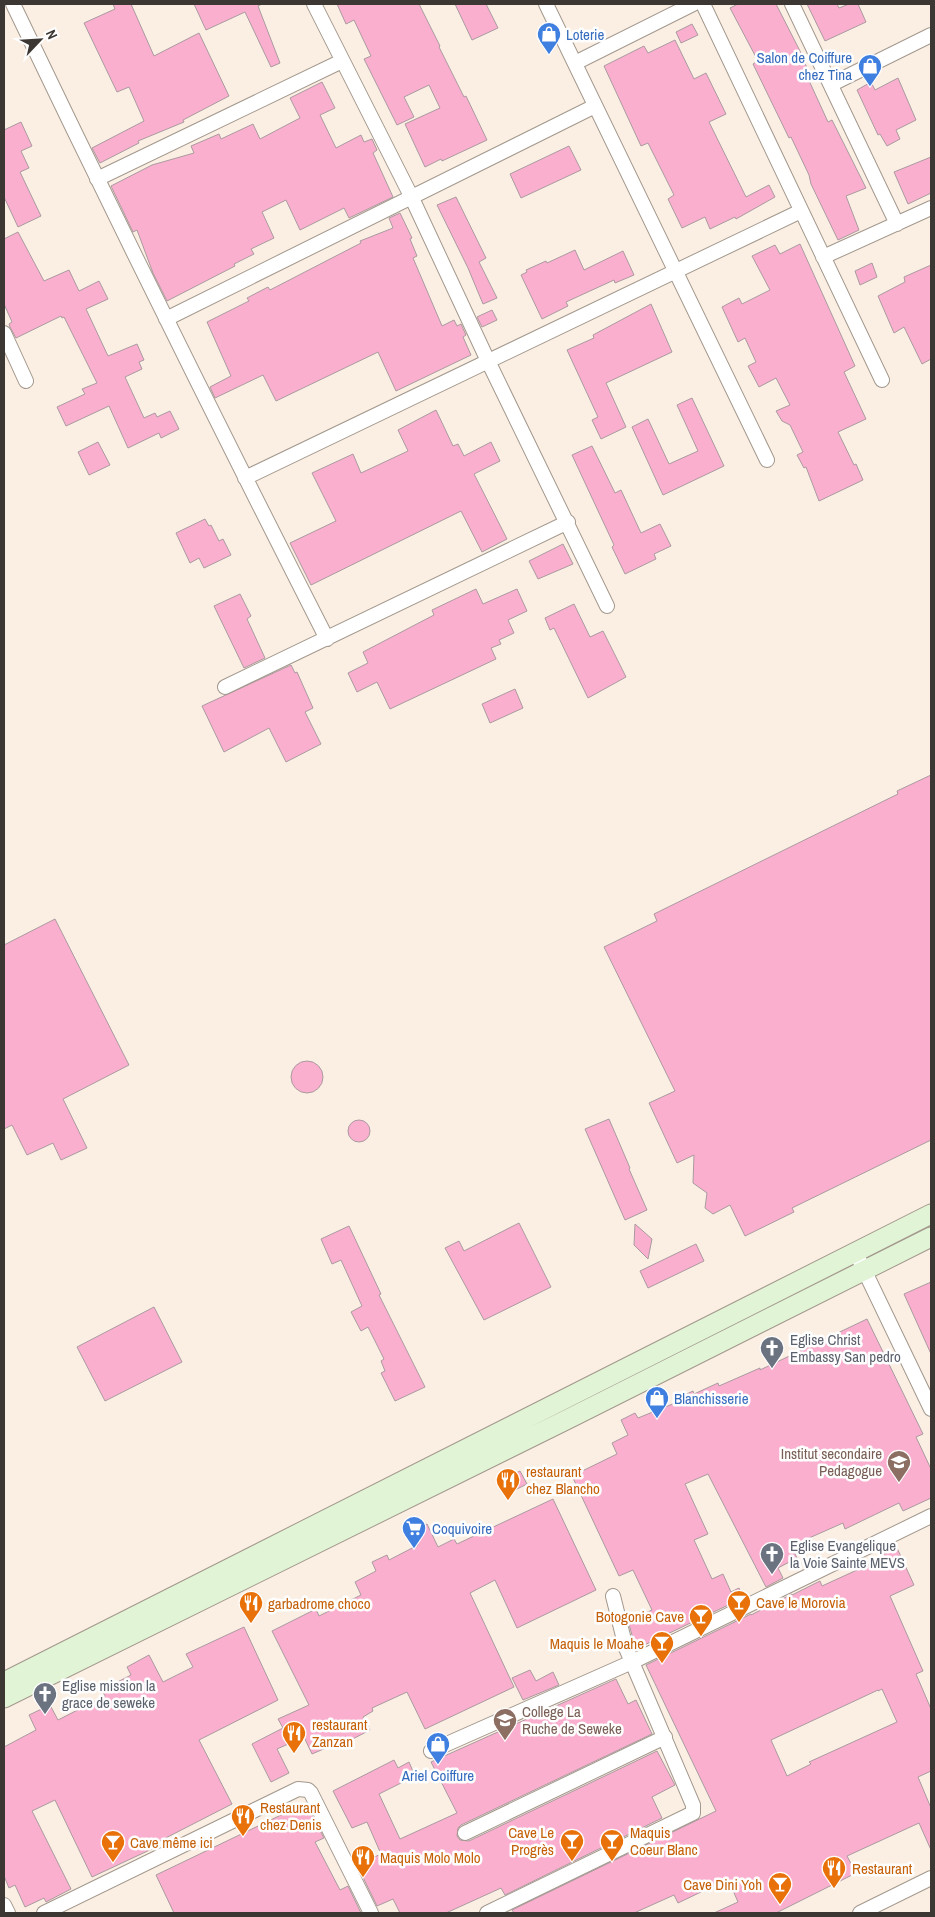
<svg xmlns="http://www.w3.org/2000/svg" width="935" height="1917" viewBox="0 0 935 1917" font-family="'Archivo Narrow',sans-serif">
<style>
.building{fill:#fbafcf;stroke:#aa9aa0;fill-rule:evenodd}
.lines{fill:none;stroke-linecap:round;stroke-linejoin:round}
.minor-casing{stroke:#a3988d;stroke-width:16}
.secondary-casing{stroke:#a3988d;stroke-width:21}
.minor{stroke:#fff;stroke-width:14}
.secondary{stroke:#e1f4d5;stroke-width:19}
.labels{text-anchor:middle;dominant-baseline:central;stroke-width:5;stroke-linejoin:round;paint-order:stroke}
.shop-label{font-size:15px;fill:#366cbe;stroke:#fefefe;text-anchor:start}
.worship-label{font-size:15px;fill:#5b616d;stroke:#fefefe;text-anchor:start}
.education-label{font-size:15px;fill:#785e54;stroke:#fefefe;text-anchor:end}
.food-label{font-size:15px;fill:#c56008;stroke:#fefefe;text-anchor:start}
</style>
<rect width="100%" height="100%" fill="#fbefe3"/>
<!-- building -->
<path class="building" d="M113,4h18l23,52 45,-23 30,63 -46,24 1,2 -46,19 1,2 -39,20 -8,-15 52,-27 -15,-34 -12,5 -33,-69 31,-14z
M194,4h68l-4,2 22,57 -9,4 -26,-55 -39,18z
M337,4h82l21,42 -1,1 25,50 2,-1 21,44 -45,21 -1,-2 -16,8 -20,-43 35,-16 -11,-23 -25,12 10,20 -17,8 -33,-66 7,-3 -17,-36 -8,4z
M455,4h31l12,24 -26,12z
M738,4h38l24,47 9,22 -3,1 22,48 4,-2 34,68 -20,8 13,34 -21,10 -27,-56 -2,-9 -18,-38 -2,1 -36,-74 5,-3 -28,-53z
M807,4h30l2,4 10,-4h9l8,18 -41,19z
M692,24l6,11 -17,8 -5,-11z
M675,40l19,39 12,-6 20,41 -17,8 37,75 23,-12 6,12 -39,22 -1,-2 -25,12 -5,-12 -23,11 -14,-29 6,-4 -26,-52 -7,3 -37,-80 40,-20 4,7z
M898,78l18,42 -20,10 4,9 -13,7 -7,-12 -2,1 -21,-45 14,-8 4,8z
M322,82l13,26 -15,7 16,33 25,-13 3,7 8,-3 5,11 -4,3 20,44 -44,21 -5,-10 -44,22 -14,-30 -24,12 12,26 -23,11 3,5 -20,10 1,2 -68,35 -14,-28 -16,-43 -4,2 -22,-46 41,-21 42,-12 -3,-7 28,-12 2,5 32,-15 7,15 40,-21 -10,-20z
M21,122l11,24 -11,5 8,17 -9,4 21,44 -23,11 -14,-30v-67z
M569,146l12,24 -60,28 -11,-24z
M931,157v36l-23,11 -14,-32z
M456,197l30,61 -7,4 18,36 -14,6 -15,-36 -31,-63z
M400,213l12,25 -2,1 7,17 -4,2 29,68 12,-6 3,6 4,-2 5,11 -3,2 8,18 -75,36 -18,-39 -102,49 -13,-26 -48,23 -5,-11 21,-11 -24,-54 42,-21 -2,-3 21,-11 2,3 91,-47 -1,-2 33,-13 -4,-10z
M18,232l26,49 25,-11 10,21 20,-10 9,18 -22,10 22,47 29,-12 7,16 -5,2 3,7 -17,8 19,41 11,-5 2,4 13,-6 9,18 -18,9 -2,-5 -31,15 -19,-42 -43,20 -9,-19 28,-13 -3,-5 15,-6 -33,-66 -2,1 -1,-2 -45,22 -6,-11 -1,-3 3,-2 -8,-18v-65z
M800,244l55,122 -11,6 22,47 -28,13 16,33 2,-1 7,16 -44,21 -13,-34 -2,1 -7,-13 6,-3 -13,-27 -8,-4 -6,-10 14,-6 -14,-27 -17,9 -11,-21 8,-4 -11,-24 -7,4 -16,-35 17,-9 3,6 28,-14 -18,-34 23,-11 5,9z
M575,250l9,20 39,-19 11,24 -19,8 -1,-3 -48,22 2,4 -26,13 -21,-44 6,-3 -1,-2 20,-9 1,2z
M872,263l5,14 -17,8 -5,-14z
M931,265v94l-9,5 -18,-37 -10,6 -16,-37 27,-14 -1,-5z
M651,304l21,48 -66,31 20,44 -25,12 -9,-19 6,-3 -31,-67 27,-12 -1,-3z
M492,310l5,10 -15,7 -5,-10z
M692,398l32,68 -61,29 -31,-68 16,-8 21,45 29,-13 -21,-46z
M436,410l17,36 5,-2 6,12 27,-14 9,19 -26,13 33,65 -25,13 -21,-41 -150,74 -21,-42 46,-22 -24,-48 41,-19 8,19 47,-22 -10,-21z
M98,442l12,23 -21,10 -11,-23z
M592,446l23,47 6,-3 20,43 19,-9 11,22 -17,8 2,5 -31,15 -13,-27 2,-2 -42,-90z
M205,519l4,7 2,-1 8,16 4,-2 8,16 -27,13 -5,-10 -9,5 -14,-30z
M563,544l10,20 -35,15 -9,-18z
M476,589l7,15 34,-15 10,22 -19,9 6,13 -15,7 2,4 -10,4 5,11 -106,50 -13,-27 -20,10 -9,-19 20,-10 -5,-11 71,-37 -2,-5z
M240,594l11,22 -4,3 18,39 -21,10 -30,-62z
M574,604l16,33 13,-6 23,46 -38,21 -34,-70 -4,2 -5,-12z
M291,665l4,8 2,-1 16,36 -8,4 16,32 -35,18 -17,-34 -45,24 -22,-46z
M515,689l8,19 -33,15 -8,-19z
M931,775v365l-139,68 2,4 -49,24 -15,-31 -17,9 -8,-6 2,-15 -14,-10 1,-28 -17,8 -28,-60 26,-12 -71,-144 53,-26 -3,-7 244,-120 -1,-3z
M55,919l74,146 -66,34 24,49 -26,12 -8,-17 -26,12 -15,-30 -8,4v-184z
M291 1077a16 16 0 1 1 32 0a16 16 0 1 1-32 0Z
M609,1119l21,49 -1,1 18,41 -22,10 -40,-91z
M348 1131a11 11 0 1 1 22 0a11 11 0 1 1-22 0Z
M519,1223l32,64 -67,33 -39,-72 14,-7 5,10z
M635,1224l17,15 -4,20 -14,-14z
M349,1226l32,68 -2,1 46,92 -30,14 -14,-28 4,-2 -4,-10 3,-2 -16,-32 -7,4 -10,-19 11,-6 -21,-46 -9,4 -11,-25z
M696,1244l8,17 -56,27 -8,-17z
M931,1282v72l-27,-60z
M154,1307l28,55 -77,39 -28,-54z
M867,1319l56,115 -7,3 15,32v29l-28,13 -4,-8 -54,26 -2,-6 -52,23 6,12 -19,10 5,10 -17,9 -58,-113 -23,10 23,50 -14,6 18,39 11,-5 8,18 8,-4 4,10 -105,50 -6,-13 -4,-14 24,-11 -19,-40 -14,6 -47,-100 45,-22 -5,-11 16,-8 -7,-15 14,-7 3,5 37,-15 -1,-3 19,-9 1,3 24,-11 1,3 41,-18v2z
M520,1471l7,13 -18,9 -6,-13z
M553,1499l43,91 -79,38 -22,-48 -25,13 44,94 -89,42 -18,-37 -35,16 1,3 -10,6 7,13 -27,14 -1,-3 -30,13 -8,-17 -27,12 12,24 -18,9 -19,-38 31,-16 -5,-9 31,-14 -37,-74 44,-22 3,7 42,-21 -6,-13 21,-11 -4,-9 15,-7 2,5 29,-15 -7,-13 16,-8 11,23 16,-8 3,5z
M897,1548l17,37 -24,11 33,75 -7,3 15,35v62l-13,6 13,31v42l-12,-27 -72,33 9,17 -80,40h-62l24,-11 -10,-23 -50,24 -4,-8 -40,18h-120l-2,-3 204,-99 -70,-146 105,-51v1l41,-21v1l28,-14 2,5 59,-27 -1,-3zM882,1689l15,33 -88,40 2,2 -24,12 -16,-36 107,-50v1z
M244,1627l34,73 -79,40 33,64 -80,41 2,3 -62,29 -37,-77 -23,11 39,78 -25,13 -2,-4 -19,9 -10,-22 -6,3 -5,-12v-129l32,-17 -7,-15 21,-10 8,15 47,-24 -3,-6 29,-15 -4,-8 22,-12 14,27 30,-15 -7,-13z
M530,1670l6,11 17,-9 6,13 -36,15 -11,-22z
M616,1679l12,25 8,-4 16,34 -191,91 -3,3 -1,8 3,4 9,1 188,-90 18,34 -23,12 10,21 -157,77 -4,-7 -55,25h-46l-7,-14 -16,7 -20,-41 24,-11 -14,-32 -15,6 -19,-37 61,-31 4,8 11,-6 6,14 -36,18 21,45 57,-26 -26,-51z
M306,1803l18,35 -9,4 25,48 8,-4 13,27h-187l-18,-38z"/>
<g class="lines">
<!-- minor casing -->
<g class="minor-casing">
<path id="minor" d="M13,4c102,213 207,425 314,635
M314,4l97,192 77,165 119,245
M546,4l221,456
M703,4l179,376
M792,4l105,220
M575,63l118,-59
M832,84l99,-49
M97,179l245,-118
M823,257l108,-49
M166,319l429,-213
M4,333l22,48
M245,478l556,-267
M225,687l343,-165
M856,1253l75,156
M431,1751l201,-89 299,-146
M465,1833l200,-96
M4,1905l4,8
M44,1913l254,-124 10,1 3,3 60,120
M487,1913l206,-100v-8l-67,-157 -13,-52
M860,1913l71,-35"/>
</g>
<!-- secondary casing -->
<g class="secondary-casing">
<path id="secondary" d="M4,1682l927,-468
M4,1698l566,-280 361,-181"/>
</g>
<!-- minor -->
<use href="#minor" class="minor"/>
<!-- secondary -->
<use href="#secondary" class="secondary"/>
</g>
<!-- icons -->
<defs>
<g id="shop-pin" transform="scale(1.25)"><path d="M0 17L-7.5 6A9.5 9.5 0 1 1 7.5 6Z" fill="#3f7fe0" stroke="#fefefe"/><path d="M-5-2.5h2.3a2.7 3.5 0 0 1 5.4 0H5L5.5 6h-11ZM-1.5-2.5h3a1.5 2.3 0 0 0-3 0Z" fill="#fff"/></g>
<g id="church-pin" transform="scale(1.25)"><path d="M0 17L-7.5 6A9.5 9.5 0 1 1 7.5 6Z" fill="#6b7280" stroke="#fefefe"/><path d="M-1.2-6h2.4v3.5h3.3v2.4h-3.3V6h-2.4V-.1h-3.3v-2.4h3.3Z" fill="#fff"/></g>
<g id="school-pin" transform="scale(1.25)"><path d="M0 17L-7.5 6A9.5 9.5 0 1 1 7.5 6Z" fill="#8d6e63" stroke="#fefefe"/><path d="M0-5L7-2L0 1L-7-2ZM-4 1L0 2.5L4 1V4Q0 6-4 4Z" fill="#fff"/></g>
<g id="restaurant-pin" transform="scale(1.25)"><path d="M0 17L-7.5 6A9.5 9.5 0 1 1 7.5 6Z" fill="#e8710a" stroke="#fefefe"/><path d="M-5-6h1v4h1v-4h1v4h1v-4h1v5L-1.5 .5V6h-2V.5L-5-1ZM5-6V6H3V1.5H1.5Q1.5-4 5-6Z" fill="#fff"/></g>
<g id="supermarket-pin" transform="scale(1.25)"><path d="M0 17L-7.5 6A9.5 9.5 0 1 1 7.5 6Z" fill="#3f7fe0" stroke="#fefefe"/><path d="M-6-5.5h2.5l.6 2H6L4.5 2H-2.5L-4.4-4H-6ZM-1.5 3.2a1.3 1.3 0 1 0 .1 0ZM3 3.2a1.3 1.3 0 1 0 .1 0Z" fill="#fff"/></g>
<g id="bar-pin" transform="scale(1.25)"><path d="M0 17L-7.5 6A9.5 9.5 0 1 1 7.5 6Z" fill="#e8710a" stroke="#fefefe"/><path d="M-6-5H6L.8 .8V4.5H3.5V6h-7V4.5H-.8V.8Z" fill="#fff"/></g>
</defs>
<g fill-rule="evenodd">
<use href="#shop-pin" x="549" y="34"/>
<use href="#shop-pin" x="870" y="66"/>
<use href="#church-pin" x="772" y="1348"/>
<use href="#shop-pin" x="657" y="1398"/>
<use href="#school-pin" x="899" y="1462"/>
<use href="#restaurant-pin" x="508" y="1480"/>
<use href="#supermarket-pin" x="414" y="1528"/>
<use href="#church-pin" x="772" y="1554"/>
<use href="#bar-pin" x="739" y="1602"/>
<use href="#restaurant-pin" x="251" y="1603"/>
<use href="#bar-pin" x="701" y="1616"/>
<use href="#bar-pin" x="662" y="1643"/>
<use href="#church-pin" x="45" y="1694"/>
<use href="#school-pin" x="505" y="1720"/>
<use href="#restaurant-pin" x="294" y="1733"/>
<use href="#shop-pin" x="438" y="1744"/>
<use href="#restaurant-pin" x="243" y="1816"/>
<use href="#bar-pin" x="572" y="1841"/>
<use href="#bar-pin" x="612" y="1841"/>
<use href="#bar-pin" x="113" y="1842"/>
<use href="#restaurant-pin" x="363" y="1857"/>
<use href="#restaurant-pin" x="834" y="1868"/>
<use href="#bar-pin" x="780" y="1884"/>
</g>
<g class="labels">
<!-- shop labels -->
<g class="shop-label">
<text x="566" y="34">Loterie</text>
<text x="852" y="57" text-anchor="end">Salon de Coiffure<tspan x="852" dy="17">chez Tina</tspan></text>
<text x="674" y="1398">Blanchisserie</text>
<text x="432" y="1528">Coquivoire</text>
<text x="438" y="1775" text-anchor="middle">Ariel Coiffure</text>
</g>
<!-- worship labels -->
<g class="worship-label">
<text x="790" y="1339">Eglise Christ<tspan x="790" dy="17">Embassy San pedro</tspan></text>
<text x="790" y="1545">Eglise Evangelique<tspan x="790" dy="17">la Voie Sainte MEVS</tspan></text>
<text x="62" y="1685">Eglise mission la<tspan x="62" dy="17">grace de seweke</tspan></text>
</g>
<!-- education labels -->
<g class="education-label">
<text x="882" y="1453">Institut secondaire<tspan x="882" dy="17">Pedagogue</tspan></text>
<text x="522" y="1711" text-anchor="start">College La<tspan x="522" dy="17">Ruche de Seweke</tspan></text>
</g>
<!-- food labels -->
<g class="food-label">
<text x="526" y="1471">restaurant<tspan x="526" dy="17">chez Blancho</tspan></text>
<text x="756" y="1602">Cave le Morovia</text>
<text x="268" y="1603">garbadrome choco</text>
<text x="684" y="1616" text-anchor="end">Botogonie Cave</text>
<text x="644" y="1643" text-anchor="end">Maquis le Moahe</text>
<text x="312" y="1724">restaurant<tspan x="312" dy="17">Zanzan</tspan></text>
<text x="260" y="1807">Restaurant<tspan x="260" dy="17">chez Denis</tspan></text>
<text x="554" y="1832" text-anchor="end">Cave Le<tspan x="554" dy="17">Progrès</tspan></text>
<text x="630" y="1832">Maquis<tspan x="630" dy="17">Coeur Blanc</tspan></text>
<text x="130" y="1842">Cave même ici</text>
<text x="380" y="1857">Maquis Molo Molo</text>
<text x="852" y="1868">Restaurant</text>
<text x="762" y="1884" text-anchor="end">Cave Dini Yoh</text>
</g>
</g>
<!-- border -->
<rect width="935" height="1917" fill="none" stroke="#3c3732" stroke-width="10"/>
<!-- north arrow -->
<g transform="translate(40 40) rotate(65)" stroke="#fefefe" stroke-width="4" paint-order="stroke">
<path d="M0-4L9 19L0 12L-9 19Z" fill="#3c3732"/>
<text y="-8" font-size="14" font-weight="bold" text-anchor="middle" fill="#3c3732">N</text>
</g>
</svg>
